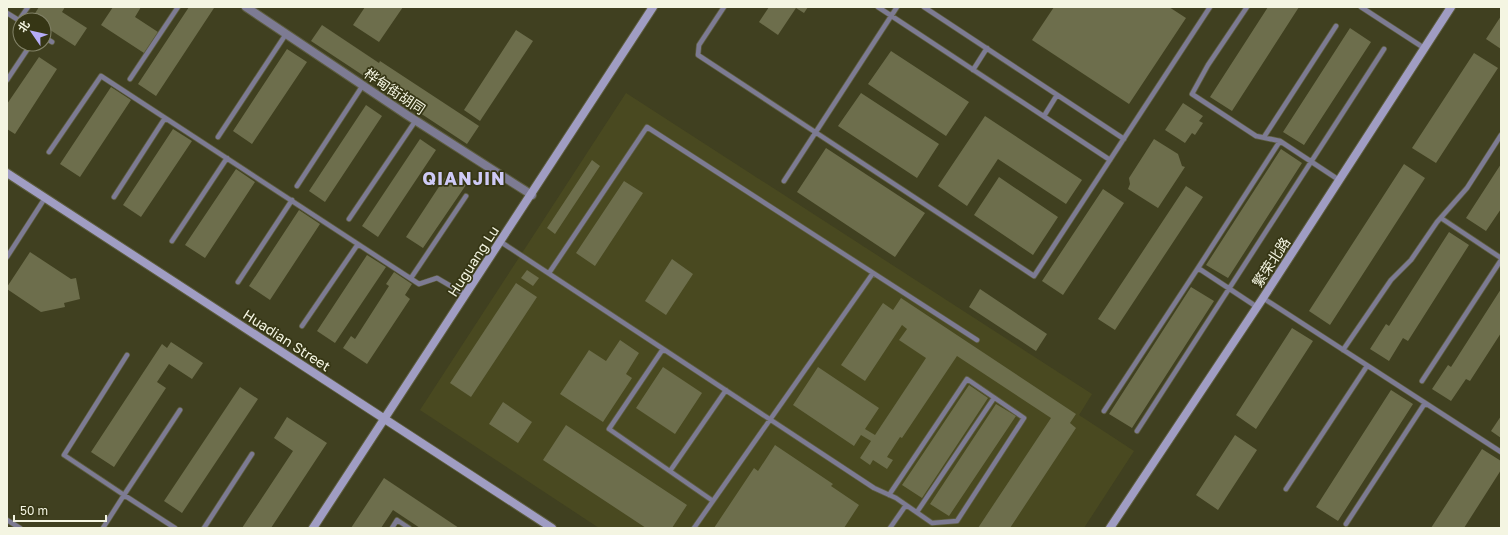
<svg xmlns="http://www.w3.org/2000/svg" width="1508" height="535" viewBox="0 0 1508 535" font-family="'Golos Text','Noto Sans SC',sans-serif">
<style>
.built{fill:#494920}
.building{fill:#6d6e4c}
.lines{fill:none;stroke-linecap:round;stroke-linejoin:round}
.lane-casing{stroke:#5d5d3f;stroke-width:6}
.street-casing{stroke:#5d5d3f;stroke-width:10}
.secondary-casing{stroke:#5d5d3f;stroke-width:10}
.lane{stroke:#7d7b93;stroke-width:4.5}
.street{stroke:#7d7b93;stroke-width:8}
.secondary{stroke:#a09dc3;stroke-width:8}
.labels{text-anchor:middle;dominant-baseline:central;stroke-width:3.5;stroke-linejoin:round;paint-order:stroke}
.street-label{font-size:14px;fill:#f4f5e2;stroke:#363615}
.district-label{font-size:18px;font-weight:bold;letter-spacing:1px;fill:#cecaf5;stroke:#363615}
</style>
<rect width="100%" height="100%" fill="#404020"/>
<!-- built -->
<path class="built" d="M626,93l466,301 -13,21 55,36 -50,77h-485l-179,-118z"/>
<!-- building -->
<path class="building" d="M39,7h26l-3,5 25,16 -12,18 -31,-20v-6h-9l-3,-2z
M113,7h28l-6,10 23,15 -14,21 -43,-28z
M189,7h23l2,1 -58,88 -18,-12z
M365,7h38l-24,35 -26,-17z
M769,7h39l-4,6 -8,-5 -18,27 -19,-13z
M1054,7h115l17,11 -57,86 -97,-64z
M1268,7h31l-67,104 -22,-14z
M1501,16v33l-15,-10z
M322,25l57,38 1,-2 99,65 -12,18 -156,-103z
M1350,28l21,14 -67,103 -21,-13z
M516,30l17,11 -53,80 -16,-11z
M287,49l20,13 -55,82 -19,-13z
M891,51l78,51 -23,34 -78,-52z
M1474,53l24,15 -62,95 -24,-15z
M39,57l18,12 -42,65 -8,-5v-25z
M111,87l20,13 -51,77 -20,-13z
M861,93l78,51 -22,34 -79,-52z
M1183,103l20,13 -4,5 4,2 -8,12 -3,-2 -7,10 -20,-13z
M366,105l16,11 -57,86 -16,-11z
M985,116l97,64 -16,24 -68,-45 -31,47 -29,-20z
M173,129l19,12 -51,76 -18,-12z
M420,139l16,11 -58,87 -16,-11z
M1154,139l24,15 4,12 3,1 -27,41 -30,-19 2,-5 -1,-6z
M826,148l99,65 -30,44 -98,-65z
M1281,149l21,14 -74,115 -22,-13z
M592,160l8,6 -45,68 -8,-6z
M1404,164l21,14 -95,147 -21,-14z
M1501,164v45l-15,22 -20,-13z
M236,169l19,13 -50,76 -20,-13z
M448,173l18,12 -43,63 -17,-11z
M999,177l59,40 -25,38 -59,-40z
M624,181l19,12 -48,73 -19,-13z
M1186,186l17,11 -88,133 -17,-11z
M1103,189l21,14 -61,92 -21,-14z
M299,210l21,14 -50,76 -21,-14z
M1449,232l20,13 -61,96 -5,-3 -14,23 -19,-12 16,-25 3,2z
M30,252l41,27 5,-1 4,21 -16,4 1,4 -24,5 -34,-23v-2z
M367,255l19,12 -51,76 -18,-12z
M672,259l21,15 -27,41 -21,-14z
M527,270l12,8 -6,8 -12,-8z
M394,272l18,12 -7,11 5,4 -43,65 -24,-16 8,-12 4,3 34,-53 -3,-2z
M516,283l21,14 -66,100 -21,-14z
M1191,287l23,14 -82,127 -23,-14z
M980,289l67,45 -11,17 -67,-44z
M1501,289v44l-31,48 -4,-2 -15,22 -19,-12 16,-24 3,2z
M901,298l175,116 -6,9 6,5 -66,100h-32l73,-110 -94,-62 -55,82 -2,-1 -13,20 6,3 -6,9 -14,-9 -3,5 -10,-7 11,-17 -10,-6 -7,11 -61,-41 25,-38 61,41 -14,21 10,6 51,-77 -27,-18 8,-11 -5,-4 -37,56 -24,-16 42,-62 10,7z
M1292,328l21,13 -57,88 -20,-14z
M620,340l19,13 -13,21 6,4 -29,44 -43,-28 29,-44 17,11z
M171,342l32,21 -11,16 -23,-15 -12,18 9,6 -52,79 -23,-15 71,-108 5,4z
M663,367l39,26 -27,41 -39,-26z
M969,385l19,13 -66,100 -20,-13z
M240,387l18,12 -76,114 -18,-12z
M1391,390l22,14 -75,117 -22,-14z
M503,402l29,20 -14,21 -29,-19z
M996,404l20,12 -67,100 -19,-12z
M1501,416v22l-10,-7z
M287,417l40,26 -56,85h-29l51,-77 -19,-13z
M566,425l121,80 -15,23h-26l-103,-68z
M1235,435l22,15 -39,60 -22,-15z
M775,445l58,39 -2,2 28,19 -15,23h-130l40,-60 4,3z
M1482,449l19,12v9l-37,58h-33z
M384,478l75,50h-39l-27,-18 -12,18h-30z"/>
<g class="lines">
<!-- lane casing -->
<g class="lane-casing">
<path id="lane" d="M724,7l-25,38 -1,10 336,221 176,-269
M878,7l232,153
M924,7l200,132
M1247,7l-39,58 -16,29 64,42 24,5 59,39
M1361,7l63,41
M7,13l13,8
M19,20l9,-13
M44,37l8,5
M973,70l14,-22
M130,79l48,-72
M7,80l24,-36
M1044,116l13,-21
M218,137l68,-103
M1264,137l72,-111
M49,152l52,-76 318,208 18,-6 29,17
M784,181l113,-174
M297,186l66,-101
M114,197l51,-79
M1441,218l60,40
M349,219l67,-99
M172,241l55,-83
M501,242l373,246 22,10 36,25 25,-2 67,-103 -57,-39 -78,116
M7,257l38,-59
M549,273l98,-146 330,213
M411,278l55,-82
M238,282l54,-82
M1263,298l238,154
M1257,307l-59,-39 82,-127
M302,326l56,-82
M663,349l-54,80 104,72
M1343,350l48,-70 20,-20 26,-38 30,-34 34,-53
M127,355l-63,100 60,40 56,-85
M1422,381l79,-121
M1104,411l94,-143
M1137,431l247,-382
M670,471l56,-81
M1286,489l81,-123
M917,512l77,-114
M7,520l13,8
M1346,524l79,-121
M103,528l21,-33 51,33
M204,528l48,-74
M392,528l5,-8 12,8
M694,528l179,-255
M890,528l16,-23"/>
</g>
<!-- street casing -->
<g class="street-casing">
<path id="street" d="M246,7l161,108 125,80"/>
</g>
<!-- secondary casing -->
<g class="secondary-casing">
<path id="secondary" d="M7,173l545,355
M313,528l340,-521
M1110,528l153,-230 188,-291"/>
</g>
<!-- lane -->
<use href="#lane" class="lane"/>
<!-- street -->
<use href="#street" class="street"/>
<!-- secondary -->
<use href="#secondary" class="secondary"/>
</g>
<g class="labels">
<!-- street labels -->
<g class="street-label">
<text transform="translate(395 91) rotate(34)">桦甸街胡同</text>
<text transform="translate(473 261) rotate(-57)">Huguang Lu</text>
<text transform="translate(1271 262) rotate(-57)">繁荣北路</text>
<text transform="translate(287 340) rotate(33)">Huadian Street</text>
</g>
<!-- district labels -->
<g class="district-label">
<text x="464" y="178">QIANJIN</text>
</g>
</g>
<!-- border -->
<rect width="1508" height="535" fill="none" stroke="#f4f5e2" stroke-width="16"/>
<!-- north arrow -->
<g transform="translate(32 32) rotate(304)"><circle r="19" fill="#363615" stroke="#828267"/>
<path d="M0-3L7 15L0 10L-7 15Z" fill="#b5acf8"/>
<text y="-6" font-size="11" font-weight="bold" text-anchor="middle" fill="#f4f5e2">北</text>
</g>
<!-- scale -->
<path d="M14 515v6h92v-6" fill="none" stroke="#f4f5e2" stroke-width="2"/>
<text x="20" y="515" font-size="12" fill="#f4f5e2" stroke="#363615" stroke-width="3" paint-order="stroke">50 m</text>
</svg>
